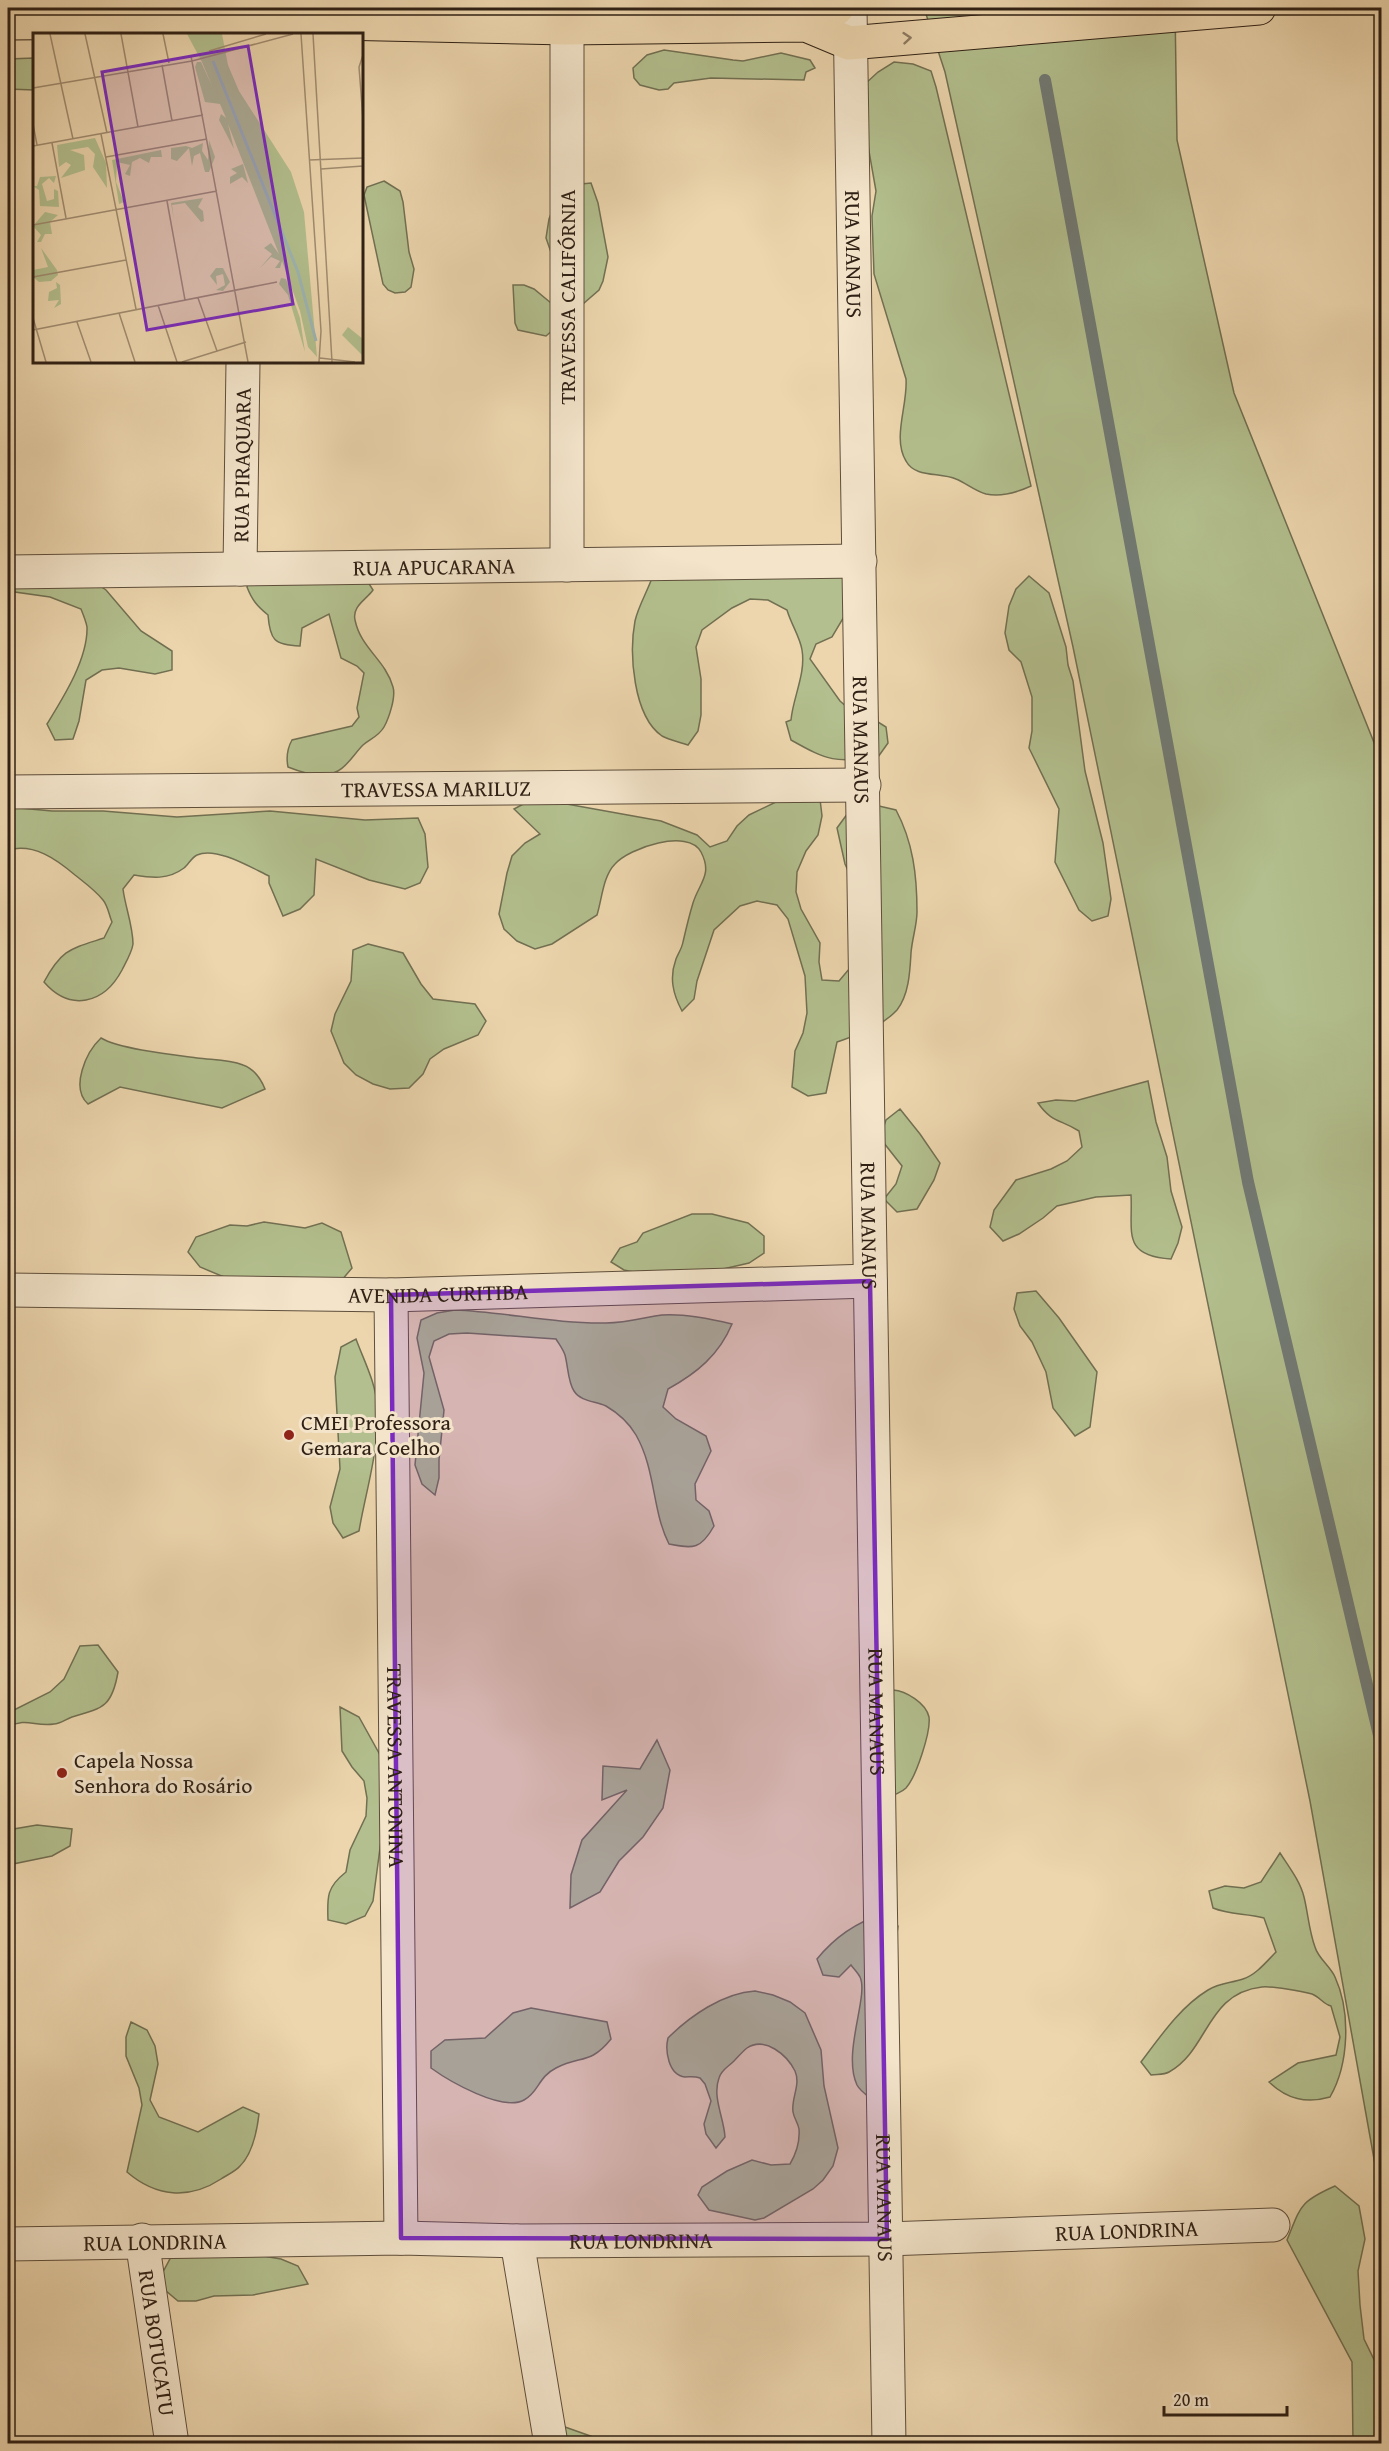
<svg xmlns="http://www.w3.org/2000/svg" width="1389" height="2451" viewBox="0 0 1389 2451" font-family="'Gentium Book Plus',serif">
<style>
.green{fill:#b3bf8e;stroke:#717052;stroke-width:1.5}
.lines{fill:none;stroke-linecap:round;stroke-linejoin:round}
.stream{stroke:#717a75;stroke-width:12}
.minor-casing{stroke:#5e4e3b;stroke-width:35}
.major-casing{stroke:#2f2015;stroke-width:35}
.minor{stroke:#f3e4ca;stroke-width:33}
.major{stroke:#edd6ae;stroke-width:33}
.oneway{stroke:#8e7b62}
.marked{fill:#7b2cbf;fill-opacity:0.2;stroke:#7b2cbf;stroke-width:4.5;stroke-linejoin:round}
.poi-dot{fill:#8f2418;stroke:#f3e4ca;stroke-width:2}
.labels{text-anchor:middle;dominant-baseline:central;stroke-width:6;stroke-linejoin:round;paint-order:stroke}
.street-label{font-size:22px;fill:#2f2015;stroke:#f3e4ca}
.poi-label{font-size:22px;fill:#2f2015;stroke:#f3e4ca;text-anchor:start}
.inset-river{fill:none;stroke:#9db6b5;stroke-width:3}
.inset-road{fill:none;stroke:#a18d71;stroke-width:1.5}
.view{fill:#7b2cbf;fill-opacity:0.15;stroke:#7b2cbf;stroke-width:3}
.inset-edge{fill:none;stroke:#2f2015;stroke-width:3}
</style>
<rect width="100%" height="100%" fill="#edd6ae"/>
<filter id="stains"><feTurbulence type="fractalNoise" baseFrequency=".00333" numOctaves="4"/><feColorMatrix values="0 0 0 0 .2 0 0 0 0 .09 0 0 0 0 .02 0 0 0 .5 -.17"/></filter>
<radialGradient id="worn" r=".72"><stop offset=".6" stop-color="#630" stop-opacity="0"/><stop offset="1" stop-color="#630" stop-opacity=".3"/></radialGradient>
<!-- green -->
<path class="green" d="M924,8h251l2,132 57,253 147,367v1438l-71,-397 -237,-1154 -128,-575z
M664,50l69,10 10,1 38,-8 29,7 5,8 -9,4 -2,8 -93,-2 -37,5 -6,6 -9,1 -19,-5 -6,-7 -1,-10 14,-13z
M34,58v32l-26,-1v-30z
M894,62l19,2 18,7 5,16 95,399c-13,6 -31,11 -45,8 -11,-3 -20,-11 -30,-15 -16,-7 -41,-1 -50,-18 -14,-23 2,-56 0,-82l-32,-105 -2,-58 4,-25 -9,-51 -2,-56 13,-12z
M384,181l16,10 3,11 6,50 5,17 -3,18 -6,5 -10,1 -7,-3 -5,-6 -19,-89 3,-8z
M591,183l7,20 10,54 -5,24 -4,9 -53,46 -28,-6 -3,-7 -2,-38h11l10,4 17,14 2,-45 -7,-20 3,-19 4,-10 28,-25z
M840,572l9,16 2,17 -19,32 -16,7 -6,15 30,42 14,12 16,4 16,10 2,16 -10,14c-44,5 -48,5 -87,-17l-5,-18 5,-2c2,-23 15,-46 11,-70 -2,-13 -11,-26 -15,-40l-19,-10 -18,-1 -18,9 -30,22 -6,17 5,32v36l-3,16 -10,14c-8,-3 -19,-5 -26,-9 -29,-20 -33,-83 -27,-115 3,-14 12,-29 17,-43z
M1029,576l20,17 17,54 2,18 5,16 12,90 18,72 8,56 -3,17 -16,5 -13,-11 -24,-48 4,-53 -30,-61 3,-17v-34l-11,-35 -12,-12 -4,-17 4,-27 7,-17z
M88,578l18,12 35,41 31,20v19l-17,4 -36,-6 -17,2 -16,10 -7,41 -6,18 -18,1 -8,-16c16,-26 41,-65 40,-97 -1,-6 -4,-13 -6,-18l-31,-12 -42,-6v-7z
M250,578l118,4 5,8c-7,10 -21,16 -18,30 6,29 30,39 38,67 3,10 -4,31 -9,40 -5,9 -14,12 -21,18 -12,12 -19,29 -39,30 -11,1 -26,-4 -36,-8 -2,-10 -1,-18 4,-27l60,-14 7,-9 -2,-9 7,-35 -7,-7 -16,-8 -12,-44 -27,14 -2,18c-26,-1 -30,-6 -32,-31 -11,-9 -16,-15 -21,-28z
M820,799l2,17 -4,19 -12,16 -9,21 -1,20 5,17 19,34 -1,19 3,18 17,1 11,-13 3,-87 -8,-17 -8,-36 11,-15 31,-7 17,4c17,32 21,65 21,102 0,13 -5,27 -6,41 -1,18 -2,42 -14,57 -17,18 -38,24 -60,32l-11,51 -18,3 -16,-9 3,-36 8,-18 4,-20 -2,-37 -17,-57 -11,-14 -20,-4 -17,5 -26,24 -17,51 -3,18 -12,12c-9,-17 -13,-33 -6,-52 2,-5 6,-11 7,-17 3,-13 6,-26 10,-39 6,-20 20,-28 8,-51 -13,-24 -72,-4 -86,12 -12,12 -13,35 -18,51l-45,29 -17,5 -18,-8 -13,-12 -5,-15 8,-41 5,-17 13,-13 15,-9 -26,-25 15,-8h21l111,20 36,14 13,12 17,-6 10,-15 12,-11 31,-15z
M8,807l44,4h51l74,6 93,-6 95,9 53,-2 7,16 3,33 -8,16 -15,6 -36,-9 -53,-21 -2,36 -14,14 -17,7 -14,-33v-7c-17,-8 -53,-30 -72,-21 -5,2 -9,10 -13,13 -16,12 -32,10 -50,7l-11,14c2,17 10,37 10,55 -1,8 -7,18 -11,26 -18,34 -52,42 -78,12 18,-33 26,-33 60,-44l8,-16c-3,-7 -4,-16 -9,-22 -8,-10 -18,-17 -28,-25 -19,-16 -41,-32 -67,-25z
M368,944l35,9 18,31 12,15 42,5 11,17 -8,14 -34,14 -14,10 -7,15 -14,14 -19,1 -17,-5 -17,-9 -12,-12 -13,-32 4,-17 16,-33 2,-31z
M101,1038c18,11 73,17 96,20 16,2 31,1 46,7 11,4 18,14 22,24l-43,19 -102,-21 -32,17c-18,-16 -2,-52 13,-66z
M1148,1081l8,41 11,35 4,34 11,36 -4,16 -7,16c-50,-3 -38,-28 -40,-64l-35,2 -39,9 -14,12 -24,16 -16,7 -13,-14 4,-17 22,-30 35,-11 16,-8 15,-14 -3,-16c-19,-12 -27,-8 -41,-28l18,-3 19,1z
M900,1109l20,25 20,29 -6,17 -17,29 -20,3 -13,-13 12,-15 6,-18 -22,-28 6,-18z
M692,1214h20l36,9 16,13v17l-15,10 -39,9 -67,2 -19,-4 -13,-8 9,-14 17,-6 6,-9z
M264,1222l41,6 17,-5 19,9 11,36 -11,13 -105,1 -36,-15 -12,-15 8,-15 34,-12 17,1z
M1036,1291l23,27 38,54 -7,55 -15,9 -22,-28 -7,-36 -14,-30 -12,-16 -6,-17 3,-16z
M455,1310c50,2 100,14 151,13 17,0 33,-4 49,-7 21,-4 56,3 77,8 -13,31 -35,49 -64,65l-5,18 13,12 30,17 5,15 -16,33 1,16 13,11 5,15c-13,23 -20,23 -45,18 -17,-33 -13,-74 -33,-109 -7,-12 -18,-22 -30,-29 -10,-5 -25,-4 -32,-15 -6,-9 -6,-25 -9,-36 -2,-6 -6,-11 -9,-16l-89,-6 -18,1 -15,7 -5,16 15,53 -5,50v18l-4,17 -13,-11 -7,-19 9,-92 -7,-35 4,-18 16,-7z
M356,1339c8,22 20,44 21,67 3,42 -11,84 -18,125l-16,7 -10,-15 -3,-16 10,-38 -5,-92 6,-30z
M98,1645l20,27c-6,35 -15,36 -46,45 -6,2 -12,7 -18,7 -19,3 -28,-7 -46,3v-14l42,-21 14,-13 16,-33z
M893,1690c13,1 33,13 36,27 2,15 -13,60 -23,71 -4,4 -8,5 -12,7z
M340,1707l19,10 26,47 -3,69 -9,68 -8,15 -19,8 -18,-4c-1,-24 -1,-33 18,-48l4,-22 16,-34 1,-18 -3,-17 -12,-14 -10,-16z
M657,1740l13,30 -7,38 -20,29 -24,24 -19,31 -30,16 1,-33 11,-35 45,-50 -25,10 1,-34 37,3z
M37,1825l35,4 -2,17 -18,10 -44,9v-35z
M1280,1853c9,14 20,28 24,44 4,16 5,34 11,50 3,11 15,19 20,30 16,35 14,87 -5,120 -24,7 -43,2 -61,-15l29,-19 38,-8 4,-18 -9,-31c-8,-2 -11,-9 -19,-12 -11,-3 -40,-8 -50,-7 -56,6 -53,63 -93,85 -5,3 -12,2 -18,3l-10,-13c19,-25 39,-55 67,-72 11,-7 23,-7 35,-11 13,-4 24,-18 33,-27l-12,-34c-18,-5 -34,-3 -51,-10l-4,-17 16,-5 19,2 17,-6z
M883,1914l15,12 -24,175c-5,-4 -14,-10 -17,-16 -15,-32 12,-89 3,-108 -2,-4 -6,-8 -9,-12l-12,12 -16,-2 -6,-16c17,-21 40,-37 66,-45z
M755,1991l18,4 17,7 15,11 16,37 3,36 14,62 -5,18 -10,14 -10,9 -49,29 -9,2 -46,-10 -11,-15 4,-8 25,-16 25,-11 19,5 19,-1c6,-10 10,-22 9,-35 -1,-6 -5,-11 -6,-17 -2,-14 8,-27 2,-41 -8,-16 -30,-35 -48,-23 -5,4 -9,9 -13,13 -6,6 -13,9 -15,17 -7,19 5,40 6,59l-9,11 -10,-14 -2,-10 7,-23 -6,-17 -5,-6c-6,-2 -10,-1 -15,-1 -17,-2 -20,-27 -17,-39 22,-22 55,-45 87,-47z
M531,2008l76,14 4,17c-21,26 -30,16 -55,29 -18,9 -17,24 -32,32 -22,12 -75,-19 -93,-32v-17l14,-11 40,-2 28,-25z
M131,2022l16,8 8,16 3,18 -8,36 9,17 39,15 45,-25 16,7c-2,17 -6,39 -19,52 -4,5 -13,9 -19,13 -32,21 -65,18 -94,-7l15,-67 -3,-17 -13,-32v-19z
M1335,2186l24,20 6,33 -7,32 2,34 4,34 17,35v69h-28l-1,-81 -65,-122c14,-34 12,-38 48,-54z
M246,2253l35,6 17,7 10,18 -55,11 -39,1 -18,5h-18l-13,-11 -2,-18 8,-15z
M565,2427l31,11 7,5h-45l-1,-13z"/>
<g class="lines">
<!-- stream -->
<path class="stream" d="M1045,80l203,1102 134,566"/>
<!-- minor casing -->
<g class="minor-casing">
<g id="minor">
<path id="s1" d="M850,8l39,2436"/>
<path d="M567,28v537"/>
<path id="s2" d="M240,569l3,-207"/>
<path id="s3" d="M8,572l852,-11"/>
<path id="s4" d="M8,792l856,-7"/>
<path id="s5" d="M8,1290l383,5 479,-14"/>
<path id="s6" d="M391,1295l10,943"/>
<path id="s7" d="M142,2240l30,204"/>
<path d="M517,2241l34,203"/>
<path id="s8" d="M8,2244l393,-6 116,3 370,-2 386,-14"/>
</g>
</g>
<!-- major casing -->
<g class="major-casing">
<path id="major" d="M8,23l240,-2 319,7 239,-3 43,18 410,-35
M806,25l31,-17"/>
</g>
<!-- minor -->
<use href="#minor" class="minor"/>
<!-- major -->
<use href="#major" class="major"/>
</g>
<!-- one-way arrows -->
<defs><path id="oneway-chevron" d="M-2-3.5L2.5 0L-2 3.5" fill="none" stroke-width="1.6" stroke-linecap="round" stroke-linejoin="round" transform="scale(1.5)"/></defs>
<use class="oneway" href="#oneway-chevron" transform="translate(907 38) rotate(-5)"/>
<!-- marked area -->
<path class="marked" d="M870,1281l17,958 -486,-1 -10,-943z"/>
<!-- markers -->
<g class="poi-dot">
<circle cx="289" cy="1435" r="6"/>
<circle cx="62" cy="1773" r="6"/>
</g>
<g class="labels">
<!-- street labels -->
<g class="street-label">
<text stroke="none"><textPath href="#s1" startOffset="246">RUA MANAUS</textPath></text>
<text transform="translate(567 297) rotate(-90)">TRAVESSA CALIFÓRNIA</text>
<text stroke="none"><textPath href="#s2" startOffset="104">RUA PIRAQUARA</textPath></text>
<text stroke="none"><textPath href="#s3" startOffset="426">RUA APUCARANA</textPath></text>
<text stroke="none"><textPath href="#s1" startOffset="732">RUA MANAUS</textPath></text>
<text stroke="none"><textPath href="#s4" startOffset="428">TRAVESSA MARILUZ</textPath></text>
<text stroke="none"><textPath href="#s1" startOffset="1218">RUA MANAUS</textPath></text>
<text stroke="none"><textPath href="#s5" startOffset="430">AVENIDA CURITIBA</textPath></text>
<text stroke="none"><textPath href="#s1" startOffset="1704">RUA MANAUS</textPath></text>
<text stroke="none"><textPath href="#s6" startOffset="471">TRAVESSA ANTONINA</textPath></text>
<text stroke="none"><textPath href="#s1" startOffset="2190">RUA MANAUS</textPath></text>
<text stroke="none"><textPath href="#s8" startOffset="1119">RUA LONDRINA</textPath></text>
<text stroke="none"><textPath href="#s8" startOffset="633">RUA LONDRINA</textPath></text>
<text stroke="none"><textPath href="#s8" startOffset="147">RUA LONDRINA</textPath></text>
<text stroke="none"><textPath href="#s7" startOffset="104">RUA BOTUCATU</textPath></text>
</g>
<!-- poi labels -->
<g class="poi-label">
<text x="301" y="1422">CMEI Professora<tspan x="301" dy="25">Gemara Coelho</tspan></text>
<text x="74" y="1760">Capela Nossa<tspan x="74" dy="25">Senhora do Rosário</tspan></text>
</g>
</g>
<!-- overview -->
<g transform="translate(33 33)">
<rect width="330" height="330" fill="#edd6ae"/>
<path d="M154,1h35l6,31 11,26 52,81 13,40 13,145 -9,-10 -8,-36 -18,-50 -2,7h-5l5,-7 -9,-4 -11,11 12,-14 -8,-6 7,-5 8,11 -51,-130 6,25 -15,-29 2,-6 5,4 -6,-14 -15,-2 -10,-35 2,-5h4l11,24 -10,-24zM62,105l11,25 1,25 -14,-21 2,-13 -7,-7 -18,3 14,5 1,15 -24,8 10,-13 -5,-3 -7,5 -2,-22zM176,107l6,17 -6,15h-4l-5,-19 -6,3 -2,10 -3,-18 -12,13 -6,-2v-11l15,-2 6,2 11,-5 -1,8 6,9zM128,117l1,7h-11l-2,6 -9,-5 -8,4 -2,14 -5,-2 5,-9 -13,-3 -1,20 8,20 -5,2 -7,-44zM210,131l5,19 -6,-6 -12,7v-7l7,-4 -6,-4zM23,143l-2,7 -5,-5 -7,6 5,17 7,-2v-10l4,2 1,16 -19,-1 -1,-16 -6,-4h4l3,-9zM170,165l-5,9 5,4 1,10 -3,1 -16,-19 -13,2 2,15 -3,-17zM12,179l13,3 -8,7 2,12h-7l-4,8h-4l4,-7 -8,-9zM8,215l16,22 1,5 -7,6 -12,1 -6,-5v-7l15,-3zM183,235h7l7,14 -7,9 -7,-1 9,-5 -2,-11 -7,2 1,9 -7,-9zM248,245l5,1 14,39 5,34 -17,-57 -9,-11zM23,249l4,3 1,19 -7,4 5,-8 -11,1 1,-9 8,-4zM315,294l15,12v17l-21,-21z" fill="#b3bf8e"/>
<path class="inset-river" d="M180,28l85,211 18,69"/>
<path class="inset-road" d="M17,1l23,105M52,1l22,99M88,1l17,93M130,1l6,29M268,1l20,297 -2,31M280,1l19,328M176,18l57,-17M330,22l-4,12 4,52M158,23l57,306M129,32l10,56M0,55l159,-27 101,-27M0,91l4,21M68,101l35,175M19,110l14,75M0,113l170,-31M73,124l101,-18M276,127l54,-2M288,136l42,-3M134,168l18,99M0,192l184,-34M0,244l93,-17M165,265l19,53M125,272l19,57M86,280l16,49M0,285l13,44M44,289l14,40M0,297l244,-48M287,325l35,4M149,329l64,-20"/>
<path class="view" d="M215,13l45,258 -146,26 -45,-258z"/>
<rect width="330" height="330" class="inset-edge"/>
</g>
<!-- margin -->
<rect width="1389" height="2451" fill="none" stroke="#edd6ae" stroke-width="30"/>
<rect x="9" y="9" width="1371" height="2433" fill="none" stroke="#2f2015" stroke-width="3"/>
<rect x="15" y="15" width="1359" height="2421" fill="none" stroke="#2f2015" stroke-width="1.5"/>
<!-- scale -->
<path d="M1164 2406v9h123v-9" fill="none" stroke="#2f2015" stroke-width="3"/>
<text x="1173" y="2406" font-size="18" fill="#2f2015" stroke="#f3e4ca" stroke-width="4.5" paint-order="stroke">20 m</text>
<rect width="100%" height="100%" filter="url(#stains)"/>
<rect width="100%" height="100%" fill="url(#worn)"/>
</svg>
